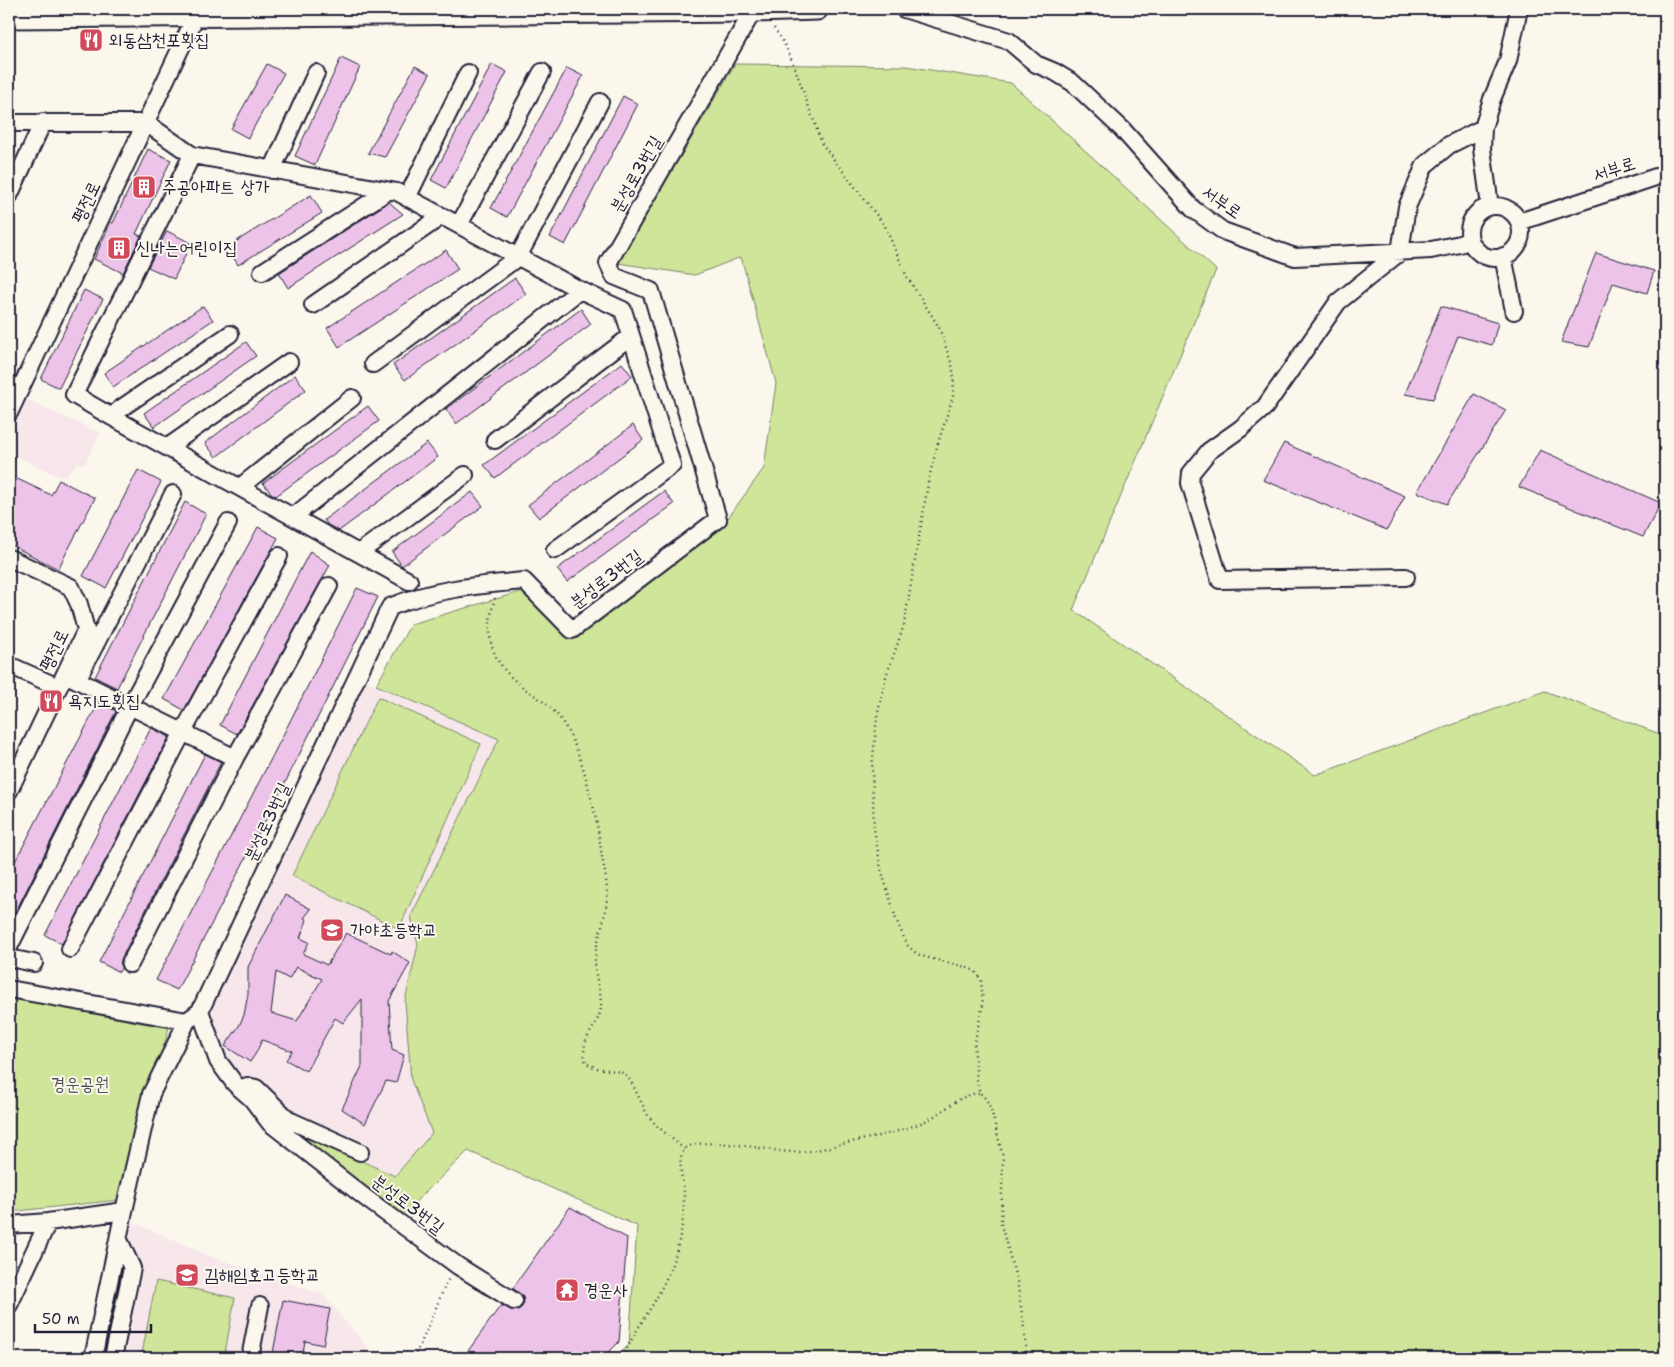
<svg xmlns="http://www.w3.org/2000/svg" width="1674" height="1367" viewBox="0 0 1674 1367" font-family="'Shantell Sans','Poor Story',sans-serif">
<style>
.built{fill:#f7e7eb}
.green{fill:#cfe59a;stroke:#78846a}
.building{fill:#edc3ea;stroke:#22223b;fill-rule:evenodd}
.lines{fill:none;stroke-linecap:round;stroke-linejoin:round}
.minor-casing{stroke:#22223b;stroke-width:20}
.major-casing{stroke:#22223b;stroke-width:25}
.path{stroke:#22223b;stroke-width:2.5;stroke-dasharray:1 4;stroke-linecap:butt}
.minor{stroke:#fbf7ec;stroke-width:16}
.major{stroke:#fbf7ec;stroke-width:21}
.labels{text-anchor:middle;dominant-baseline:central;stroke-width:4;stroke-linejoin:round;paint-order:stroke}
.poi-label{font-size:18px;fill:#22223b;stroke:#fbf7ec;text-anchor:start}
.street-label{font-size:18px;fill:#22223b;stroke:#fbf7ec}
.park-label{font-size:18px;fill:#4d5353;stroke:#fbf7ec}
</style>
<rect width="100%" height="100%" fill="#fbf7ec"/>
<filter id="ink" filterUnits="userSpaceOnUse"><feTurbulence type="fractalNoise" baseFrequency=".02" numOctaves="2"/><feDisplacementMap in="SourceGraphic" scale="10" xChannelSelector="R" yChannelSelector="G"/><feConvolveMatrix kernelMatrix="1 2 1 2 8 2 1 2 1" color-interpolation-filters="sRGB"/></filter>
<g filter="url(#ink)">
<!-- built -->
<path class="built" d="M26,399l74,34 -15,31 -8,-1 -11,13 -6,1 -51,-24v-18z
M366,681l133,58 -88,177 7,29 -13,56 6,79 21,53 -37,43 -114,-51 -48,-54 -25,-7 -9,-35 82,-163 10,-36z
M122,1217l85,38 115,39 51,60 -1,4h-280z"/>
<!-- green -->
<path class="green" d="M735,64l171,2 105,17 205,187 -143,340 242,165 230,-84 120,45v622h-1050l14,-13 8,-119 -169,-75 -68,66 -119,-92 114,51 37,-43 -21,-53 -6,-79 13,-56 -7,-29 88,-177 -123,-54 35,-61 112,-33 49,49 156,-122 36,-50 12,-85 -35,-126 -46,18 -77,-12z
M378,697l103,47 -82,185 -107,-53z
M9,998l160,30 -50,172 -110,12z
M156,1281l79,17 -11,60h-83z"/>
<!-- building -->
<path class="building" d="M341,58l19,9 -45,98 -20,-9z
M267,64l17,9 -36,65 -17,-9z
M492,64l15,8 -61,116 -15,-8z
M415,66l15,8 -45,83 -17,-4z
M567,68l16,8 -76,141 -16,-9z
M623,96l15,8 -73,141 -15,-8z
M148,149l23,11 -35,74 5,2 -18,37 -29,-14 17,-37 2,1z
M311,195l11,18 -84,52 -11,-18z
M389,202l14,12 -115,74 -9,-15z
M167,231l24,12 -17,36 -26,-12z
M446,250l12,19 -119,78 -12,-19z
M1596,253l58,18 -7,22 -34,-10 -24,64 -28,-5z
M515,278l11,16 -121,86 -12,-15z
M84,290l19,9 -44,89 -18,-9z
M203,306l10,14 -100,67 -9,-14z
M1441,306l57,17 -6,22 -34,-9 -25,63 -28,-5z
M581,309l10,15 -135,100 -10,-15z
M246,342l10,14 -102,71 -10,-14z
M622,363l10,13 -137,102 -11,-13z
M295,375l11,15 -90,67 -11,-14z
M1474,394l32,16 -59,94 -30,-12z
M368,406l11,15 -103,75 -5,-3 -8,-10z
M633,425l10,15 -104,78 -11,-13z
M427,443l11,14 -99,74 -11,-6 -4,-5z
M1284,443l121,53 -18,34 -124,-50z
M1540,450l121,53 -18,34 -124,-50z
M138,470l23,12 -55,106 -23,-12z
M9,475l42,20 8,-15 36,18 -37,71 -49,-25z
M664,491l10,13 -107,78 -10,-13z
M472,492l11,14 -81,60 -10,-14z
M185,502l21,12 -89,174 -22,-11z
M258,527l20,11 -94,172 -20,-11z
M310,551l20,14 -93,169 -17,-9z
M357,588l21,9 -92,184 -109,209 -21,-10 115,-221z
M99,702l17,9 -107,214v-52z
M151,728l18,9 -107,207 -17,-9z
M205,754l16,8 -100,197v10l-2,3 -20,-10z
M285,895l26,14 -7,9 3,2 -7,18 9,4 -6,12 24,11 19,-32 45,21 1,-3 18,12 -21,38 3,49 12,5 -8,28 -10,-2 -21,43 -23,-15 20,-43v-67l-19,24 -8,-5 -29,53 -20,-11 6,-9 -30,-11 -6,13 -6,9 -25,-16 14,-20 5,-11 4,-21v-27zM296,967l26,12 -25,42 -26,-8 5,-41 13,7z
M570,1207l57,31 -8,104 -16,16h-140l38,-53 12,6 5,-1 4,-3 2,-5 -1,-5 -10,-9z
M283,1300l47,9 -7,36 -18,-4 -3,17h-30z"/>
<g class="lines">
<!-- minor casing -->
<g class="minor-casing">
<path id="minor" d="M904,9l105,32 27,23 19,8 18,11 49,46 71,80 30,22 72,26 136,-7 29,-6 10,-4
M9,123h137l46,32 -118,240 38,22 8,-8 110,-75
M192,155l205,37 183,98 43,20 49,155 -117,85
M272,170l44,-97
M9,196l34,-74
M407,198l61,-125
M1490,206l-8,-57 1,-21 9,-29 16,-38 11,-52
M1469 232a26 26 0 1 1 52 0a26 26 0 1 1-52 0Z
M1519,222l146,-48
M459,225l83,-153
M1503,256l11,55
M262,272l126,-81
M313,305l129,-89
M373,364l145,-107 82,-155
M9,413l190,-404
M112,417l297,164
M495,440l136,-104
M168,447l121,-85
M240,487l112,-89
M294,516l286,-226
M360,552l105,-77
M9,558l62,29 8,17 7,26 -77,161
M1406,577l-186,3 -30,-97 1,-10 18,-22 31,-22 25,-22 73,-105 62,-50 7,-45 18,-42 24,-20 34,-17
M9,665l49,22
M69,676l166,82
M77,680l96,-186
M9,947l121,-241 98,-183
M70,949l113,-217 96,-176
M9,958l25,5
M130,964l105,-206 94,-172
M9,989l178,32 13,-10 190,-404c43,-18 88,-22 134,-26l48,49 146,-111 -67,-228 -37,-15 -6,-13 145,-252
M200,1011l18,50 17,23 17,15 18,24 97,76 91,67 56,35
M247,1086l9,2 33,32 71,32
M9,1225l39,-3 76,-11
M9,1305l39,-83
M93,1358l31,-147 27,-117 36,-73
M113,1358l19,-90 -13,-28
M250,1358l10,-52"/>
</g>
<!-- major casing -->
<g class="major-casing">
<path id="major" d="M9,17l744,-6 64,-2"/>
</g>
<!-- path -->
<path class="path" d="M774,28l10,15 11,25 27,76 63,82 21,49 33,52 13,38 2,12 -1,20 -15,46 -9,35 -25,147 -18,52 -9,40 -5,51 2,61 7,40 15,50 11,26 10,9 8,3 41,10 9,4 6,9 2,25 -9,39 3,37 3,12 6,6 5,10 12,48 -2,68 16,56 7,47 3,30
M495,598c-12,39 -4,65 29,90 12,9 26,17 35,29 16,22 25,51 31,77 6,21 9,42 12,63 3,15 6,30 5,45 -2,21 -13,42 -12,63 0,14 7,28 6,42 -2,21 -23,30 -15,56l10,5 20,3 7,2 8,8 16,33 9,11 28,24
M413,1358c15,-26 23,-54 36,-80
M623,1358c8,-21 22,-40 33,-59 11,-21 20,-41 24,-63 3,-13 4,-28 4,-42 0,-13 -8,-32 0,-44 9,-15 80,-1 96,1 7,1 15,1 23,1 16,-2 32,-6 48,-10 24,-5 49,-10 72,-20 20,-8 35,-28 57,-29"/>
<!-- minor -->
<use href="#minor" class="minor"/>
<!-- major -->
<use href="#major" class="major"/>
</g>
</g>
<!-- icons -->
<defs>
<g id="restaurant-square" transform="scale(1.25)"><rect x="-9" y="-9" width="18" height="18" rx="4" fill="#d1495b" stroke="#fbf7ec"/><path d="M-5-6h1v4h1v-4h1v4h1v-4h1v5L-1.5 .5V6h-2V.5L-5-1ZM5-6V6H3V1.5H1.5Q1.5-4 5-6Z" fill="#fff"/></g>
<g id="building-square" transform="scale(1.25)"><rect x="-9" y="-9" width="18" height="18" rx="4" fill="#d1495b" stroke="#fbf7ec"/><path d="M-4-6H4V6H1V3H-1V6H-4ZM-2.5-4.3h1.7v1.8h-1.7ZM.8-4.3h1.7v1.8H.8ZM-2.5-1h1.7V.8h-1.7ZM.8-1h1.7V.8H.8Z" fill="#fff"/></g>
<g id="school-square" transform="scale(1.25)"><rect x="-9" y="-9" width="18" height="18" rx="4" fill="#d1495b" stroke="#fbf7ec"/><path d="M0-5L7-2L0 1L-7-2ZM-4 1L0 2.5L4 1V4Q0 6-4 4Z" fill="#fff"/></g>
<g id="temple-square" transform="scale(1.25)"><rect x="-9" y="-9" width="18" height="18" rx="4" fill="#d1495b" stroke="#fbf7ec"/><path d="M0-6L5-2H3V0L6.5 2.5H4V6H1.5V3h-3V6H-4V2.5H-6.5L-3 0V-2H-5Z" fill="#fff"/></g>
</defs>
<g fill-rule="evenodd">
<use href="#restaurant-square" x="91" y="40"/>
<use href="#building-square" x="144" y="187"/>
<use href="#building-square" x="119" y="248"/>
<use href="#restaurant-square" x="51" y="701"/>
<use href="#school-square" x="332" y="930"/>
<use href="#school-square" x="187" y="1275"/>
<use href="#temple-square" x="567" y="1290"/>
</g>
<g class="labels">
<!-- poi labels -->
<g class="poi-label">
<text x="108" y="40">외동삼천포횟집</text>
<text x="162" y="187">주공아파트 상가</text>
<text x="136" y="248">신나는어린이집</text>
<text x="68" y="701">욕지도횟집</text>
<text x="350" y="930">가야초등학교</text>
<text x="204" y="1275">김해임호고등학교</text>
<text x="584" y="1290">경운사</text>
</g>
<!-- street labels -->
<g class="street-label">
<text transform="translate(1614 169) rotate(-18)">서부로</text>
<text transform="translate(636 174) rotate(-60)">분성로3번길</text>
<text transform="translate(86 202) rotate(-65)">평전로</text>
<text transform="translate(1222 202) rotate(35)">서부로</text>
<text transform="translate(606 579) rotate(-37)">분성로3번길</text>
<text transform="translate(54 650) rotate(-64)">평전로</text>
<text transform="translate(267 822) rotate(-65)">분성로3번길</text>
<text transform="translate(408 1204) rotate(37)">분성로3번길</text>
</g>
<!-- park labels -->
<g class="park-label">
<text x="80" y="1084">경운공원</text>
</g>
</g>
<!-- margin -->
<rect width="1674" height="1367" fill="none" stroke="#fbf7ec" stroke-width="30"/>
<rect x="15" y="15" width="1644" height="1337" fill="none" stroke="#22223b" stroke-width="2" filter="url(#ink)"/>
<!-- scale -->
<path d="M35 1324v8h116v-8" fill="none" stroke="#22223b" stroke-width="2.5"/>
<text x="42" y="1324" font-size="15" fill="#22223b" stroke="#fbf7ec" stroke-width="4" paint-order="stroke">50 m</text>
</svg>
